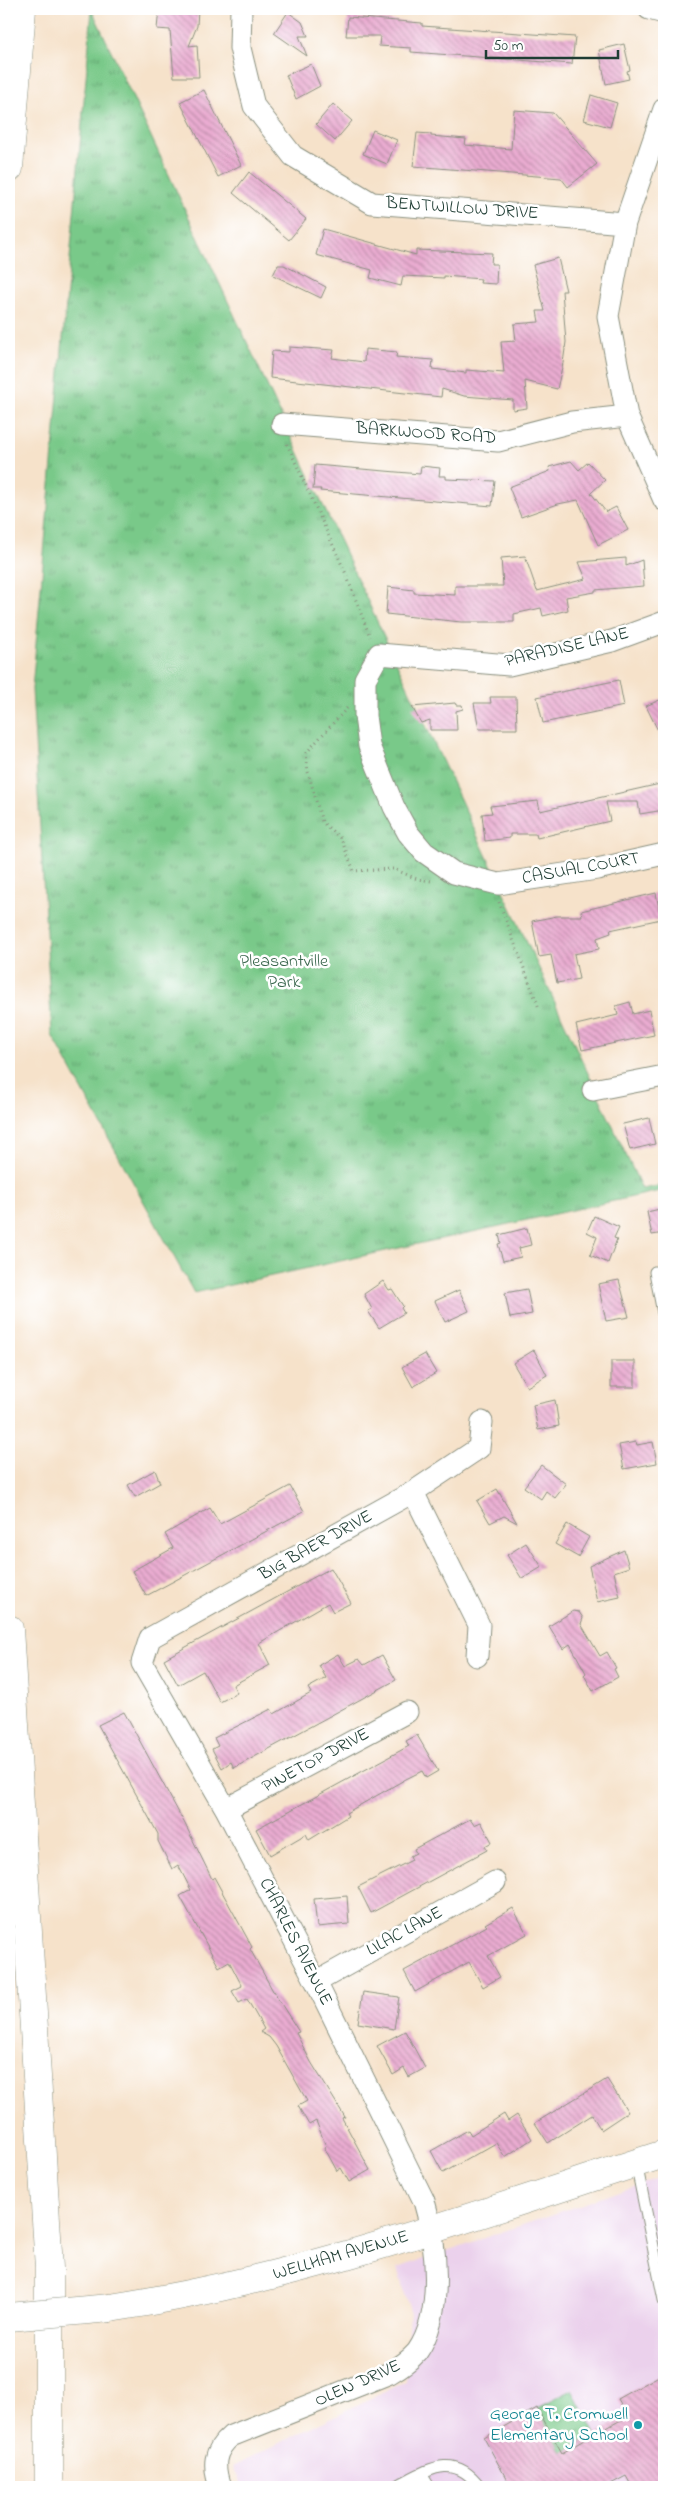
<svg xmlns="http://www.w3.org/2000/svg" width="673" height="2496" viewBox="0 0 673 2496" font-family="'Indie Flower',sans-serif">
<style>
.built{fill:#ebd1ec}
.park{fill:url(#park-tufts);stroke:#4c835e}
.building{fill:url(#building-back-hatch)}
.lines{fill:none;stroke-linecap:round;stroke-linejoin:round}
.lane-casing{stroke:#8a907f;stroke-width:13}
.street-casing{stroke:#8a907f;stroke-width:23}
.secondary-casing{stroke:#8a907f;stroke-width:29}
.highway-casing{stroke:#8a907f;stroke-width:29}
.path{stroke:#8a907f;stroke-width:3;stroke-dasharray:1 4;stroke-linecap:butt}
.lane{stroke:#fff;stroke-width:11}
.street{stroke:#fff;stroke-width:21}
.secondary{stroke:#fff;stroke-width:28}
.highway{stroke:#fff;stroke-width:28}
.secondary-bridge-casing{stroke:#8a907f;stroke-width:29;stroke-linecap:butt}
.secondary-bridge{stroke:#fff;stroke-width:28}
.culture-dot{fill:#0f9aa8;stroke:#fff;stroke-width:2}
.labels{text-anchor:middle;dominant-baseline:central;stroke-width:5;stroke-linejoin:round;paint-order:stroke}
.street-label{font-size:18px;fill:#1f3d34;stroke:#fff}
.park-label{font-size:18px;fill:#3a674e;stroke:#fff}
.culture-label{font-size:18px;fill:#0d838f;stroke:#fff;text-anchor:end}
</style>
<defs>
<pattern id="park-tufts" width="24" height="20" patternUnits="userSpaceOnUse" patternTransform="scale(1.25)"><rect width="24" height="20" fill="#79c989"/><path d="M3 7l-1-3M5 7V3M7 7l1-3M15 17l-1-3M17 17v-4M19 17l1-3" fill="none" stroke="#63a471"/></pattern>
<pattern id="building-back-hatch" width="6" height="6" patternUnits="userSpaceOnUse" patternTransform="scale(1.25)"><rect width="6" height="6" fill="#eaacd1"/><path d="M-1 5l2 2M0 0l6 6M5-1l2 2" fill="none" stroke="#bd8daa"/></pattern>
</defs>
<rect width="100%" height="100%" fill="#fff"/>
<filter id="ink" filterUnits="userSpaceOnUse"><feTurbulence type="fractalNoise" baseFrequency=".02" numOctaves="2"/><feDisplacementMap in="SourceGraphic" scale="10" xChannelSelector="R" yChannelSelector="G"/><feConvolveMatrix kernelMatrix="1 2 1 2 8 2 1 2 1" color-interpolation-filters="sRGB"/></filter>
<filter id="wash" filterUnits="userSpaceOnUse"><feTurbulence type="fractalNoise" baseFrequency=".0096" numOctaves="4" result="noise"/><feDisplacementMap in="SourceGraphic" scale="20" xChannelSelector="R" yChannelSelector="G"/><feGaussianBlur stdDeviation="1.12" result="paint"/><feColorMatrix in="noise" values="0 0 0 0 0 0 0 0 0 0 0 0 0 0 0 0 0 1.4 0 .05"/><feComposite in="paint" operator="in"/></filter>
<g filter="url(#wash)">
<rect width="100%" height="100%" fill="#f6e2ca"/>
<!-- built -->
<path class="built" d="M664,2176v311h-422l-9,-21 173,-85 4,-70 -13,-43z"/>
<!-- park -->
<path class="park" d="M92,10l550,1179 22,-4v5l-470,103 -142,-258 -20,-346z
M572,2390l24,44 -34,19 -25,-45z"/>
<g id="blocks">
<!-- building -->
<path class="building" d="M159,9h39l-1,17 -8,20 8,-1 2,32h-25l-4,-47 -13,-1z
M288,12l14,10 6,14h-9l8,20 -33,-23z
M348,17l74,6v3l153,11 -3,27 -161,-12v-4l-32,-2 1,-10h-34z
M624,44l6,26 -3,1 2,8 -23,5 -7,-34z
M311,64l9,22 -24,13 -10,-24z
M204,90l37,75 -23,12 -38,-75z
M591,95l26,8 -7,24 -26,-7z
M333,104l19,17 -17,20 -19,-17z
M514,110l39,3 44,51 -29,23 -7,-9 -148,-12 4,-33 14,1v2l35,3 -1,6 46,4z
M373,130l24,10 -10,24 -24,-10z
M249,172l57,47 -17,21 -56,-47z
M323,229l93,26v-5l76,3 -1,11h6l-1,20 -16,-1 1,-4 -37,-3v2l-41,-2 -2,10 -31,-8 2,-8 -56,-15z
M558,258l8,33h-4l4,51 -3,21 -6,26 -32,-8 2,27 -14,2v-10l-49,-4 -22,-7 -1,8 -171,-19 2,-27 17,1v-5l45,3 -2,8 32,4 1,-13 32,3 -1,5 37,3 -1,9 34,4v-3l38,3 -3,-31 15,-1 -2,-17 25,-2 -2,-11h8l-12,-46z
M278,265h6l42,22 -5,11 -48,-23z
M571,461l8,9 9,-8 17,18 -14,13 15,19 10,-5 12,23 -30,15 -20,-45 -20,4 -37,13 -12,-30 41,-16 -1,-4z
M315,465l105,9 1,-8 19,2 -1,8h7v3l49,2 -3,25 -172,-15 1,-2h-8z
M525,556l12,35 49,-12 -7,-17 47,-4v8l16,-6 2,26 -49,4v2l-29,5 2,13 -25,6 -2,-8 -27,6v8h-53l-75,-8 2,-27 26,3v3l41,2v-9h48l-2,-28z
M619,680l5,26 -81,17 -6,-26z
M490,697h26l1,32h-38l-5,-26h17z
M664,698v45l-18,-37z
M455,703l1,2h6l1,4 -7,2 1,19h-27v-10l-9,3 -9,-16z
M660,784l4,26 -24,4 -2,-12h-32l4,19 -73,17 -1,-4h-26v4l-25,3 -3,-27 10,-1 -2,-7 48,-5 2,10z
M656,893l5,26 -51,11 1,3 -14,5 2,11 -25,5 5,25 -22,4 -6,-28 -12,2 -7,-36 25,-5h25l-1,-5z
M630,1002l3,12 16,-4 5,25 -72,15 -6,-25 42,-10 -2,-9z
M649,1118l6,26 -25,6 -7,-26z
M664,1208v25l-12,2 -5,-23z
M594,1216l25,11 -5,11 3,1 -9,24 -18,-8 7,-18 -10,-5z
M527,1228l4,17 -12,3 2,9 -18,4 -5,-17 3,-1 -2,-8z
M619,1280l10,37 -23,4 -8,-37z
M383,1281l6,9 3,-1 11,17 -2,2 3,5 -25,15 -11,-17 4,-2 -8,-15z
M527,1289l5,25 -22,4 -5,-25z
M459,1290l10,21 -24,11 -10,-21z
M534,1350l13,25 -20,12 -14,-24z
M425,1354l11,19 -23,14 -11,-20z
M611,1361h24v26h-24z
M555,1400l4,26 -21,4 -5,-25z
M636,1442l1,3 16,-3 4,21 -33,6 -5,-24z
M541,1465l25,19 -11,14 -9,-7 -5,8 -17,-12z
M155,1470l5,13 -25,14 -7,-12z
M290,1486l14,25 -158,85 -14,-25 41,-23 -8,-14 45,-26 10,16z
M497,1489l20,34 -13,-7 -14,7 -13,-22z
M567,1524l22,13 -11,20 -23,-13z
M526,1543l16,24 -20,12 -15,-24z
M624,1550l5,17 -15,5 6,25 -23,5 -8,-36z
M331,1568l20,35 -18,9 -5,-9 -69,40 11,22 -37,20 4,8 -17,9 -17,-31 -25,14 -14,-26z
M573,1611l6,1 4,6 -2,6 19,32 7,-4 9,16 -2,1 4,8 -25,14 -9,-16 2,-2 -16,-29 -7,5 -14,-23z
M338,1654l7,12 14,-7 5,6 18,-10 14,25 -162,88 -3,-6 -9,6 -10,-19 6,-3 -4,-8 57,-29 3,5 37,-21 -3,-5 18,-10 -7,-13z
M124,1712l61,112 27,55 2,-2 38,70 -2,2 23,42 26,41 -3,1 15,29 34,55 -3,1 28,52 -21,12 -8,-14 -4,3 -13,-24 2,-1 -10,-25 -7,4 -11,-19 9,-5 -31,-55 -7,-9 -9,-5 4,-3 -17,-30 -8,4 -7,-12 10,-5 -13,-25 -10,6 -39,-71 11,-6 -13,-25 -6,4 -14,-28v-7l-60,-109z
M417,1735l21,36 -12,7 -4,-7 -16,8 -60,34 2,3 -39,24 -3,-6 -36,21 -14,-26 153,-83 -3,-5z
M470,1819l4,6 7,-3 11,20 -7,4 2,4 -116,63 -13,-26 54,-27 -2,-4 6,-3 -2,-4z
M347,1896l2,28 -32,3 -3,-28z
M513,1908l14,26 -39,22 12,21 -17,10 -14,-25 -54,30 -11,-21 83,-45 -2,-2z
M363,1992l36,5 -5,32 -36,-6z
M405,2031l20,37 -16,9 -5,-9 -11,7 -16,-29z
M607,2079l21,33 -27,18 -9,-15 -44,28 -13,-20z
M504,2114l4,7 9,-6 15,24 -27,18 -9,-14 -53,30 -12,-22 37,-21 3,5z
M664,2373v114h-32l-6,-11 -21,11h-94l-27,-49 53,-30 25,45 66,-37 -10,-17z"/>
</g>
</g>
<g filter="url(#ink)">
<use href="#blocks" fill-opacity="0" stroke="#8a907f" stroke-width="1"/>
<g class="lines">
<!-- lane casing -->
<g class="lane-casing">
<path id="lane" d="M655,1272l9,46
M636,2163l28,137
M421,2474l8,13
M395,2487c32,-16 58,-37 85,0"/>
</g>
<!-- street casing -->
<g class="street-casing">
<path id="street" d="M241,9l-1,39 14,58 39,50 79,47 253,20
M649,9l15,4
M664,109l-39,114 -17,93 19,100 37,84
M282,424l216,17 74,-19 55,-6
M664,622l-52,19 -103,24 -130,-11 -14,25v37l4,30 25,61 14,26 16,19 30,21 44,11 99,-15 67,-15
M593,1090l71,-14
M413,1492l66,133 -2,31
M226,1809l181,-97
M316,1982l179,-100
M220,2487c-7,-21 -7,-36 11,-51l159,-63c10,-6 19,-12 27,-21 27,-38 20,-109 7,-151l-108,-219 -90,-173 -84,-146 8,-25 263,-146 66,-44 3,-26"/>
</g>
<!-- secondary casing -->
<g class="secondary-casing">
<path id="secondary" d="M110,2308c191,-29 371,-95 554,-154"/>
</g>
<!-- highway casing -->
<g class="highway-casing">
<path id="highway" d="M9,168l13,-159
M9,1629l40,639v219"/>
</g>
<!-- path -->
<path class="path" d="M287,444l59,130 24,63
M347,708l-41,45 2,19 14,50 19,17 13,32 40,-2 23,10 14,2
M499,902l40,106"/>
<!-- lane -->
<use href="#lane" class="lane"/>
<!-- street -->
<use href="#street" class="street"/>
<!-- secondary -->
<use href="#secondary" class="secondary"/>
<!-- highway -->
<use href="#highway" class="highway"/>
<!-- secondary-bridge casing -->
<g class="secondary-bridge-casing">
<path id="secondary-bridge" d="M9,2317l101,-9"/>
</g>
<!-- secondary-bridge -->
<use href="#secondary-bridge" class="secondary-bridge"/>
</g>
</g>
<!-- markers -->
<circle class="culture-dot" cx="638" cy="2425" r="5"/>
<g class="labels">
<!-- street labels -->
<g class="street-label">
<text transform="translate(462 209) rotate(4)">BENTWILLOW DRIVE</text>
<text transform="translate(426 434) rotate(4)">BARKWOOD ROAD</text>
<text transform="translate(567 648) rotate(-13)">PARADISE LANE</text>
<text transform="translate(581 869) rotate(-10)">CASUAL COURT</text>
<text transform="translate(316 1546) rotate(-29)">BIG BAER DRIVE</text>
<text transform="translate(316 1761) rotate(-28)">PINETOP DRIVE</text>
<text transform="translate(405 1932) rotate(-29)">LILAC LANE</text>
<text transform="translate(295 1942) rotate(63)">CHARLES AVENUE</text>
<text transform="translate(341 2256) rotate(-16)">WELLHAM AVENUE</text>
<text transform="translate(358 2384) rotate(-24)">OLEN DRIVE</text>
</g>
<!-- park labels -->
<g class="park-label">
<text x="284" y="962">Pleasantville<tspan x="284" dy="21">Park</tspan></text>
</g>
<!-- culture labels -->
<g class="culture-label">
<text x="628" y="2415">George T. Cromwell<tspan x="628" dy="21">Elementary School</tspan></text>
</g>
</g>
<!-- margin -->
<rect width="673" height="2496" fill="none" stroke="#fff" stroke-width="30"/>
<!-- scale -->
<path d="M486 50v8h132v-8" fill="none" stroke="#1f3d34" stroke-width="2.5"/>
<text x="493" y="50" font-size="15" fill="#1f3d34" stroke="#ffffff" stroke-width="4" paint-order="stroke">50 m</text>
</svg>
